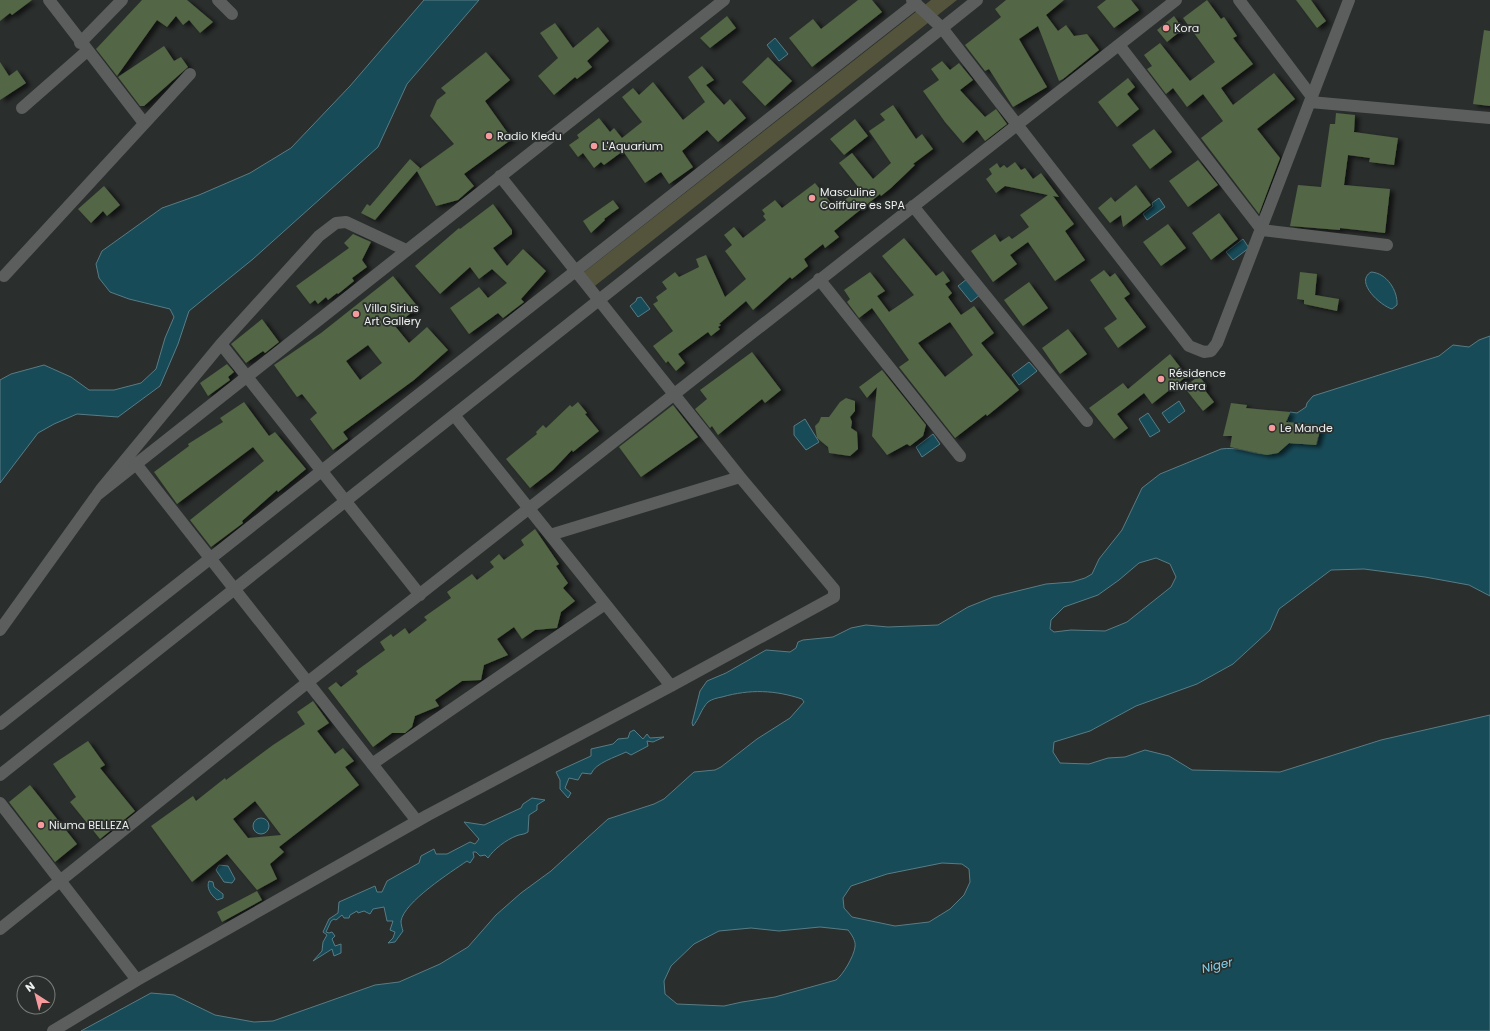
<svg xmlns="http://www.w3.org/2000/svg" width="1490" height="1031" viewBox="0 0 1490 1031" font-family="Poppins,sans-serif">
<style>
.green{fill:#54533c}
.water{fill:#184b58;stroke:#587c85;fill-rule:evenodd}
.building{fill:#526644;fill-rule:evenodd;filter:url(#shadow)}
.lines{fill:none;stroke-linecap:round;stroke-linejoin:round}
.minor{stroke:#5b5e5d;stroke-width:12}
.tertiary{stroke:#5b5e5d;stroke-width:12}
.poi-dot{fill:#f59b9d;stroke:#2a2e2c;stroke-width:1.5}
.labels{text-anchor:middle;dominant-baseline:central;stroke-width:3.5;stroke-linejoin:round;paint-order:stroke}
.poi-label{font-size:11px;fill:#edf0ee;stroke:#2a2e2c;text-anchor:start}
.water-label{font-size:12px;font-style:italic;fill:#7fd2ea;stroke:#2a2e2c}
</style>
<defs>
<filter id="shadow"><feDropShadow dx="4.5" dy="2.5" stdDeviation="2" flood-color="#0009"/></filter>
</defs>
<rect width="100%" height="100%" fill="#2a2e2c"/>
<!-- green -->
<path class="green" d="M931,0h26l-366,289 -12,-13z"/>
<!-- water -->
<path class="water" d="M424,0h55l-72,84 -29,63 -125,112 -64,52 -11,33 -18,42 -42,31 -41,-3 -23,10 -16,9 -38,50v-103l11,-6 33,-9 27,12 18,13h25l27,-7 15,-14 9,-31 9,-21 -4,-8 -41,-10 -19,-7 -11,-14 -3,-14 6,-13 60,-43 37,-13 51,-22 41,-25 59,-62z
M775,38l13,16 -9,7 -12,-16z
M1159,198l6,9 -18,13 -4,-6 10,-8 -1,-3z
M1243,239l6,9 -16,12 -7,-8z
M1371,272c16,1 27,19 26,33l-5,4c-11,-3 -38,-27 -21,-37z
M967,279l14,15 -10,8 -13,-16z
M641,297l9,12 -12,8 -8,-11 6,-5 1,-3z
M1490,336v260l-21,-11 -44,-8 -61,-8 -33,1 -52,39 -9,21 -37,34 -36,20 -61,22 -46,25 -36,11 -1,10 7,11 29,1 19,-6 17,-1 20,-7 24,6 23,14 88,2 101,-32 109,-25v316h-1409l70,-38 23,2 41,20 39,7 19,-1 102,-36 24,-3 41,-18 28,-17 28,-32 25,-22 30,-22 57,-52 46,-15 10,-5 30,-27 21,-2 6,-3 36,-28 33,-21 14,-16 -2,-3c-27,-9 -52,-10 -80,-2 -5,1 -10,2 -14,5 -7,7 -9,17 -15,24l-1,-3 8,-32 7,-10 19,-8 40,-23 24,2 6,-4 2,-6 5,-2 30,-3 18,-9 15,-3 22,2 50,-2 30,-18 25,-10 53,-13 26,-2 13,-4 7,-4 7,-15 23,-29 20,-42 18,-14 61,-25c29,-4 41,17 68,-6l28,1 3,-15 -2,-3 -28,-3 -3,-3 3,-8 7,1 9,-6 1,-4 6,-7 126,-40 14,-11 16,2 10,-7zM1156,558l14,6 6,13 -5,10 -44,35 -22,9 -34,-1 -17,2 -4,-3 1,-9 13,-13 34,-12 21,-15 20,-17zM942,863l20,1 7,5 1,13 -6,13 -14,14 -21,13 -34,4 -43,-9 -8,-9 -1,-10 8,-12 36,-12zM820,927l28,3c4,5 8,11 7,17 -1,9 -12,28 -19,33l-61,17 -33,5 -18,4 -47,-2 -12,-10 -1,-13 7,-15 23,-22 25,-13 32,-3 28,3z
M1029,362l8,9 -18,14 -7,-10z
M1179,401l6,10 -16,12 -7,-10z
M1148,413l12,18 -10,6 -11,-18z
M805,419l14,23 -13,8 -12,-15v-9z
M933,434l7,10 -18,13 -6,-10z
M634,730l9,9 4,-5 3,4 14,-1 -11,5 -6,-1 1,5 -17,9 -5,-3c-10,5 -31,11 -35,22l-9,-1 -4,7 -9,-2 -4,10 6,5 -3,5 -8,-9v-9l-4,-8 35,-16v-7l22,-5 5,-5 10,-1 2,-6z
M532,798l13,2 -8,5v5l-8,5 -1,17c-4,3 -8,2 -12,4 -10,4 -22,13 -28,22l-3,-3 -5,1 -4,-4h-3l1,5 -4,6 -3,-2c-16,11 -63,41 -66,60 0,3 1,7 2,10l-8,11 -7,1 5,-5 2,-6 -5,-2 3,-9h-6l-3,-14 -11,2 -3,5 -6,-3 -6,2 -1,-2 -7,4 -1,3h-5l-2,-3 -6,5 -2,-1 -3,2 -5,11 3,1 3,-1 3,4 -3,3 3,7 6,-2v9l-7,3 -2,-7 -19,12 9,-10 1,-9 4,-7 -4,-3 6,-13 9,-6 1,-11 36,-16 2,6h5l5,-11 32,-18 2,-7 13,-7 2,5h11l23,-12 5,2 4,-5 -15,-17 20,3 37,-17 2,-4z
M253 826a8 8 0 1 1 16 0a8 8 0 1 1-16 0Z
M219,865l9,1 7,13 -3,4 -8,-1 -8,-12z
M209,881l4,1 1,5 9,7v4l-6,2c-6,-5 -11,-12 -8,-19z"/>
<!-- building -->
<path class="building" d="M0,0h32l-20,15 -2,-2 -10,8z
M142,0h45l26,22 -13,11 -11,-13 -6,5 -7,-9 -9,11 -10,-7 -40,56 -21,-27z
M858,0h14l10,12 -70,55 -23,-29 24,-19 8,10z
M1006,0h58l-18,15 12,16 8,-6 8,11 13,-2 12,16 -36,29 -4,2 -21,-55 -19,13 28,48 -34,20 -24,-38 -4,2 -20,-26 36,-28 -6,-8z
M1106,0h25l8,10 -25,18 -17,-21z
M1207,0l14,19 3,-2 13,19 -4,2 20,26 -32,24 12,17 41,-32 21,26 -38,30 23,29 -21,56 -58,-76 22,-17 -20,-27 -16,13 -14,-19 -7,6 -19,-25 5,-3 -8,-11 16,-12 30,38 25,-19 -32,-44z
M1296,0h15l15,21 -9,7z
M727,16l9,12 -26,20 -10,-10z
M1174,16l9,13 -16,13 -10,-12z
M555,23l18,25 25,-21 11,14 -22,20 5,6 -15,12 -2,-2 -21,18 -16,-19 20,-18 -18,-25z
M1484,30l6,1v75l-17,-2z
M164,46l10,15 7,-4 7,10 -44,39h-4l-22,-29z
M486,52l24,28 -25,21 27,38 -48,35 10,12 -16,14 -22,6 -19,-35 -42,49 -14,-7 6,-9 3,2 40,-47 10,9 -2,2 36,-26 -24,-28 7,-16 9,-7 -5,-5z
M768,57l24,24 -27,25 -23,-24z
M942,61l8,9 9,-7 14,17 -13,10 25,27 11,-8 11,15 -22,17 -8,-11 -14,13 -18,-21 -22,-31 16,-11 -8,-11z
M0,62l9,14 8,-6 9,13 -26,17z
M702,66l12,14 -8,5 18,20 6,-6 16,19 -28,24 -11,-12 -25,21 11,16 -24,17 -8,-12 -16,11 -22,-32 -19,14 -3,-3 -7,6 -11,-15 -5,4 -9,-12 10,-7 -2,-3 22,-17 11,14 4,-4 8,10 20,-16 -20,-25 11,-9 6,7 14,-13 30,38 22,-18 -17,-25z
M1128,78l7,9 -8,7 12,15 -22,18 -19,-25z
M893,105l23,34 6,-5 11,15 -20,15 2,1 -24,23 -10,8 -1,-2 -46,37 5,6 -14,11 -2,-4 -19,15 4,7 -16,13 -2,-2 -37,33 -7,-9 -27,23 2,1 -3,2 2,2 -9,7 -3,-4 -30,22 7,9 -9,8 -8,-10 -2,2 -13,-17 20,-15 -20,-27 5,-3 -2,-4 11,-8 -5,-7 13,-10 4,5 20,-10 -3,-8 10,-4 19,42 21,-18 -21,-28 7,-6 -8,-10 10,-8 9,11 23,-18 -3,-4 2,-2 -3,-4 13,-10 7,8 33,-25 20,25 24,-20 -20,-25 13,-10 21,26 18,-16 -22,-32 16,-11 -5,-6z
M1336,113l19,2 -1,17 44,6 -4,27 -25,-3 1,-4 -22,-3 -4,30 46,4 -5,44 -45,-5v2l-50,-4 8,-41 23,2 9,-63h5z
M855,119l13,17 -24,19 -14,-16z
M1154,129l18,23 -22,17 -18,-24z
M1198,160l20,25 -30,22 -19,-26z
M1015,162l6,8 4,-2 8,11 8,-6 18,24 -6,-1 21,28 -9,7 20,29 -30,21 -27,-39 -18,13 7,9 -24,18 -22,-31 24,-17 5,8 9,-6 3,3 17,-12 -9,-12 28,-20 -43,-9 -9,7 -10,-14 6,-5 -3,-5 8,-6 3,5 4,-3 3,3z
M1136,185l15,20 -28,22 -2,-12 -11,8 -12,-15 13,-11 4,5z
M104,186l16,19 -13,11 -4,-5 -12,12 -13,-14z
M613,200l6,8 -15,11 1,1 -14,13 -8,-12z
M493,204l19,26v4l-19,14 14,18 16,-17 23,22 -25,28 3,3 -21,16 -5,-5 -29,21 -19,-26 29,-21 9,11 19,-15 -15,-14 -13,10 -9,-12 -30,27 -25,-28 44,-38 1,1z
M1219,213l19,26 -27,21 -19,-27z
M1168,224l18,24 -25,18 -18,-24z
M353,234l18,8 -9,18 5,7 -15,11 2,3 -16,13 -1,-1 -9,7 -2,-3 -8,7 -3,-4 -5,4 -14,-18 53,-38 -5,-5z
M904,238l32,38 7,-5 7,10 -5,3 7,9 -4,4 13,18 13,-9 20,27 -13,10 38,47 -32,26 -1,-2 -31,24 -56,-71 10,-7 -37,-52 -13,10 -12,-16 3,-3 -6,-9 26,-18 15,19 -8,5 12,16 25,-17 -32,-39zM950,322l23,33 -28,22 -27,-34z
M1104,270l6,7 5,-4 15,21 -6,4 22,29 -28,21 -14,-20 13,-9 -27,-39z
M1300,272l17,2 -2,21 24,4 -2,12 -33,-7v-4l-7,-1z
M393,276l25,31 -23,19 14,17 18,-16 21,23 -34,30 -71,52 5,7 -15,11 -23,-31 7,-6 -15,-19 -5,3 -23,-32 47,-32zM368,345l14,18 -22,17 -14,-19z
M1029,282l19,26 -25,18 -19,-26z
M262,319l17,23 -14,11 -2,-2 -17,12 -15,-19z
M1068,329l19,25 -27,20 -18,-26z
M752,352l29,38 -16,13 -3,-4 -44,36 -6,-9 -2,2 -15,-19 12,-10 -7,-9z
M1170,354l17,22 -35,28 -8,-11 -27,21 11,14 -14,11 -25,-31 34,-25 5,6z
M227,364l7,8 -6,5 2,3 -22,16 -8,-13z
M882,370l44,55 -3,11 -13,10 -3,-2 -20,11 -15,-19 5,-49 -10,11 -8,-11z
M1199,376l8,10 -3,3 10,13 -11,9 -19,-24z
M846,398l9,3v10l-5,6 2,5 -1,6 6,4 1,17 -8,7 -21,-3 -1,-6 -11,-9 -2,-12 4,-4 2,-5h8l11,-15z
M244,402l25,34 6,-4 31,37 -28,23 -1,-2 -35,31 1,2 -32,24 -21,-27 74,-59 -11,-14 -76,57 -23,-32 35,-26 -1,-2 35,-22 -3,-4z
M578,402l9,11 -2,1 14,17 -26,21 -1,-2 -19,20 -23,18 -24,-29 31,-25 -1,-2 7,-7 3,3 24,-23 2,2z
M1231,403l16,2 -1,3 44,4 -4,10 35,4 -5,19 -27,-2 -11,10 -11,2 -37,-8 2,-11h-9z
M673,405l25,32 -57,40 -22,-30z
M535,529l24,35 -3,2 12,17 -5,5 12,13 -14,11 -4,16 -22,2 -13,9 -8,-12 -17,12 11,16 -24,10 -3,15 -19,1 -27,19 4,6 -24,10 -3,11 -7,6h-13l-19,14 -45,-59 8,-6 5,5 17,-13 -2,-3 29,-21 -5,-8 11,-8 2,3 12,-9 4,6 18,-14 -3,-3 27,-19 -4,-6 25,-18 5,6 17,-13 -4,-5 9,-8 5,6 20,-15 -3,-5z
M313,701l16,22 -12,8 18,23 8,-6 11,13 -9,6 14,18 -80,62 5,5 -14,12 7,15 -20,11 -30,-36 -35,28 -41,-56 42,-30 3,5 29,-23 1,2 47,-35 32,-21 -8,-12zM255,801l26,34 -33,3 -15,-19z
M88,741l17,24 -5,3 35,43 -35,28 -30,-37 6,-5 -23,-33z
M30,785l47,59 -22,18 -46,-60z
M257,891l5,9 -40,22 -5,-10z"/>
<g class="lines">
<!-- minor -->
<path class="minor" d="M49,0l95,123
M218,0l14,14
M1239,0l73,97
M80,43l42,-43
M1119,45l143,185 125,15
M1310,102l180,16
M22,108l65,-57
M913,206l174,215
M4,276l186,-202
M819,279l141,177
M221,344l199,251
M454,415l217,271
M136,464l281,357
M97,495l627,-495
M550,535l190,-58
M0,630l102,-142 119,-144 98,-108 17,-13 10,-1 60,28
M0,724l916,-721
M372,764l233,-160
M0,775l942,-747 247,318 15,6 7,-1 6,-8 132,-343
M0,803l137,177
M0,929l308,-247 868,-682
M53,1031l84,-51 291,-165 243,-129 163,-89v-8l-94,-112 -240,-301"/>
<!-- tertiary -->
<path class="tertiary" d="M912,0l30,28 35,-28"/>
</g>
<!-- markers -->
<g class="poi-dot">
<circle cx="1166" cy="28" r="4"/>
<circle cx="489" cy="136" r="4"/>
<circle cx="594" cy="146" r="4"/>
<circle cx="812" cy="198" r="4"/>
<circle cx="356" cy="314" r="4"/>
<circle cx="1161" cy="379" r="4"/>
<circle cx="1272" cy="428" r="4"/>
<circle cx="41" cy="825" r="4"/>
</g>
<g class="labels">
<!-- poi labels -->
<g class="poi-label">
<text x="1174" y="28">Kora</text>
<text x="497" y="136">Radio Kledu</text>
<text x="602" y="146">L'Aquarium</text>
<text x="820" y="192">Masculine<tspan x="820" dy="13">Coiffuire es SPA</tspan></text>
<text x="364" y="308">Villa Sirius<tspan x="364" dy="13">Art Gallery</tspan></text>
<text x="1169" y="373">Résidence<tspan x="1169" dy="13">Riviera</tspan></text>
<text x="1280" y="428">Le Mande</text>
<text x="49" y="825">Niuma BELLEZA</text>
</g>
<!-- water labels -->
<g class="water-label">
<text transform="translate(1217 965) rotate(-13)">Niger</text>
</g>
</g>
<!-- north arrow -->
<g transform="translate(36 995) rotate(324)"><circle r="19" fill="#2a2e2c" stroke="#787c7a"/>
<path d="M0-3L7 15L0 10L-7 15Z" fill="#f59b9d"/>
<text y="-6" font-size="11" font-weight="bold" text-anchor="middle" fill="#edf0ee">N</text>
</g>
</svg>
